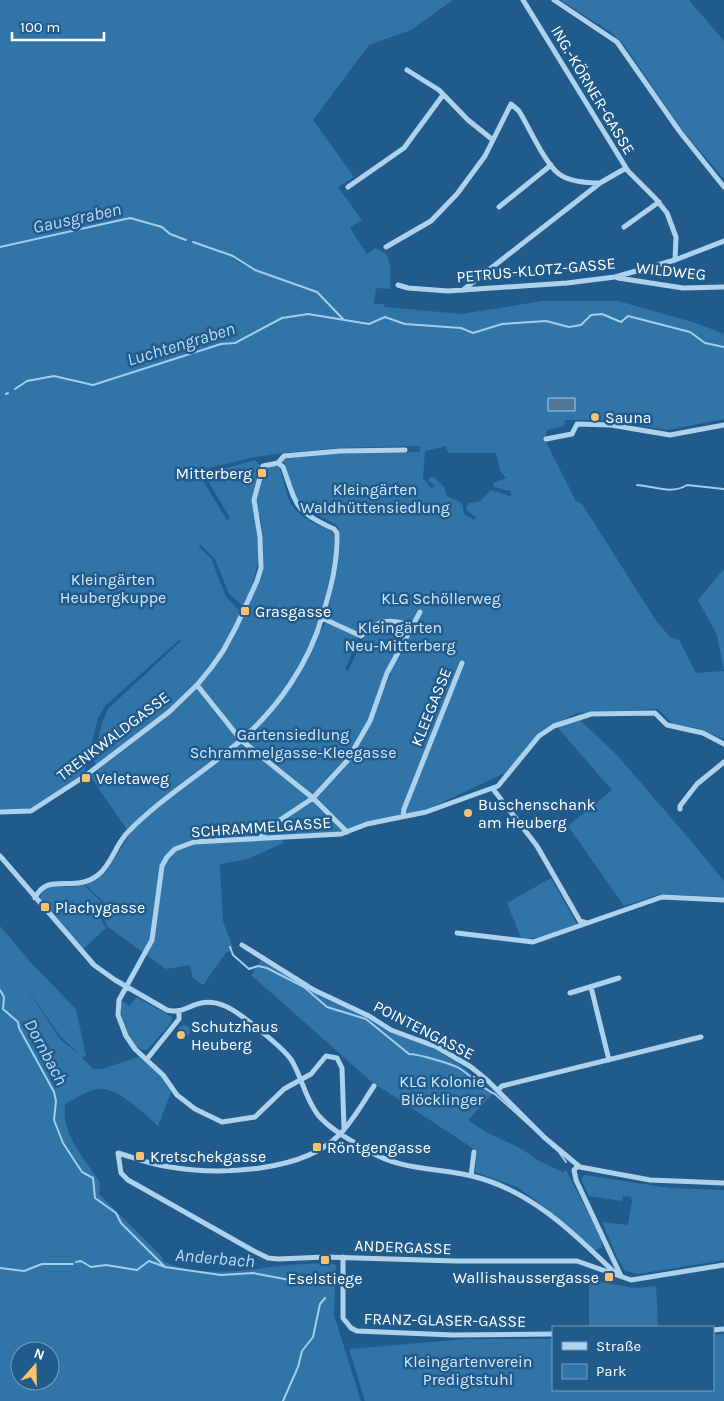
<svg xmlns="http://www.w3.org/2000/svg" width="724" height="1401" viewBox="0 0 724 1401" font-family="Karla,sans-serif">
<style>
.green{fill:#3174a8;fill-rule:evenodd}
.water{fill:#4e7799;stroke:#a2cded}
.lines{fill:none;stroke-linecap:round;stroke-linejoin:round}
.stream{stroke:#a2cded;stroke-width:2}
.minor{stroke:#aed1ec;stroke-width:5}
.poi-dot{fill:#f9c26f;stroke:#205b8c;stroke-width:2}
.labels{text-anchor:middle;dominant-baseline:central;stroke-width:5;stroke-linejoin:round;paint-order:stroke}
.street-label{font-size:16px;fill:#fff;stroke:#205b8c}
.poi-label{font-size:16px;fill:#fff;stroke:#205b8c;text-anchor:start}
.park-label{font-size:16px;fill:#d3e8f9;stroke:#205b8c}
.water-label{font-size:18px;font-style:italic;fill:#badaf3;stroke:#205b8c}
</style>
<rect width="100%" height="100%" fill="#205b8c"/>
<!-- green -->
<path class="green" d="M0,0h453l-42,30 -42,15 -56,75 41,57 -16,10 24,33 -12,8 17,26 8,-6c20,6 15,24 15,41l-14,-1 -2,16h10l1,3 76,7 82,-13h75l78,22 28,11v85l-56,11 -66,-10h-37l-1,6 -17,4 -2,10 31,61 6,3 75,118 13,15 9,3 17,33 28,-2 -7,-36 -19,-35 26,-31v170l-27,-11 -18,-2 -7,-3 -14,-14 -81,4 -36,18 -36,42 -75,35 -71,17 -19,7 -58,3 1,8 -35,16 -28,5 3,57 10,27 -8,6 -22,31 -10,-7 -3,-13 -24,4 -58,-42 -6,-11 8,-8 -25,-24 22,-14 23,-36 -40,-58 9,-7 -6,-9 9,-37 6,-14 73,-68 -2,-1 -74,66 -7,12 -14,56 -53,35 -31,1zM419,446l1,6 -96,2 -42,5c7,14 8,32 18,44 9,12 24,13 36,22 12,10 -6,77 -10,92l39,18 -17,36 -3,-2 13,-29 -1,-3 -31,-15 -10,17 18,-80v-24c-5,-7 -16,-9 -24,-14 -27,-16 -21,-29 -31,-54l-10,-2 -5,4 -9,-9 -51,14 26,44 -3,2 -24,-39 -5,-2 -13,3 -4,-3 11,-7 63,-15 28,-4 57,-5zM447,446l-1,3 3,4h47l4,18 6,7 -13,5 1,4 16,4 2,4 -3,1 -18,-6 -11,11 -12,2 -2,7 10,7 -2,3 -10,-6 -2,-11 -15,-7 -3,-9 -10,-10h-4l-1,4 6,5 -4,2 -8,-10 2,-27zM260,515c7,41 3,60 -15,97l-5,-1 -14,-14 -15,-39 -12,-11 1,-3 15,15 14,35 14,12c17,-36 18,-51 12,-90zM388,669l3,5 -11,24 -4,-3z
M560,0h129l35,41v138l-41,-48 -59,-86 -12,-12z
M579,719l37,35 76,88 32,39v16l-63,-3 -37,12 -56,-80 44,-36 -54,-62 8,-6z
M551,878l26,46 -37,13 -18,3 -15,-37z
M52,885l17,2 15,-2 24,23 -9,8 7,12 -24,22 -42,-51 2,-8z
M0,926l32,38 44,45 10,47 -5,1 12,12h9l39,-13 19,19 11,17 -13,34c-14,-12 -41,-40 -60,-37 -11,2 -22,9 -33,15 -4,30 19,54 35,78l-1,12 63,63 1,4c44,21 95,5 142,3 10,0 22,-2 31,1l-2,50 27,86h-361zM25,986l36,51 20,19 -21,-17zM20,1351h30v30h-30z
M261,960l107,58 19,13 46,17 25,15 35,30 -25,27 18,12 34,16 19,13 24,11 3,-2 34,66 2,6 -1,6 -6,2 -5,-4 -49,-42 -24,-17 -42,-15 2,-21 -105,-69 -121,-107z
M136,997l36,20 -1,6 -24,27c-21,0 -27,-33 -26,-49l9,5z
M178 1031a6 6 0 1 1 12 0a6 6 0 1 1-12 0Z
M584,1175l86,13 54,2v70l-86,14 -12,-3c-7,-5 -19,-39 -24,-49l26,3 4,-24 -1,-4 -8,-1 -1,5 -33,-5 -8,-17z
M593,1281l43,7 20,-2 2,41h-69v-45z
M724,1334v67h-359l-16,-52 117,-10h87v51h160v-55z"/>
<!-- water -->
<path class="water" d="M548,398h27v13h-27z"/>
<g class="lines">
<!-- stream -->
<path class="stream" d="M193,242l40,14 22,14 62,22 27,28
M0,247l130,-29 32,9 8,7 16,6
M15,389l12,-8 27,-5 39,9 128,-41 14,-1 47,-25 26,-4 61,10 16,-7 20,7 56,4 12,5 29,-9 44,-3 23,6 12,-2 10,-10 11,-1 19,8 7,-6 62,16 15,11 19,4
M6,394l2,-1
M637,485c17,1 34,10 50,0l37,4
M230,947l3,8 16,14 9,-3 9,2 37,19 23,20 39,12 43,35c9,0 43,10 50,14 13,8 22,20 36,26l63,57 8,11
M0,990l4,7 -1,12 15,13 1,6 35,64 2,9 -2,19 9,23 19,29 11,6 2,20 21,15 5,10 44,44
M76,1262l5,-1 10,6 15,-2 31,5 12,-9 16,6 56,8 32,-2 42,8 32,-5
M0,1268l24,3 18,-7h31
M283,1401l15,-34 4,-16 11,-14 7,-33 5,-6"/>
<!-- minor -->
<path class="minor" d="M523,0l105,171 27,27 12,15 9,24 -1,23 49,-19
M554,0l63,42 63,90 44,55
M407,70l32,20 29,30 25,20
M348,187l56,-39 39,-53
M499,207l52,-42
M624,227l35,-25
M386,247l45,-26 26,-27 28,-38 26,-52 8,7c10,16 26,53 40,63 11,8 28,9 41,9
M618,278l65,10 41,-1
M398,285l10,3 40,3 119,-8 48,-6 60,-17
M463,290l137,-107 26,-15
M546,439l26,-5 5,-10 34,1 59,10 54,-10
M278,463l6,-7 56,-5 65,-1
M322,618l39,18c16,-16 31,-19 51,-9
M197,685l44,55 72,58 34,34
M493,789l44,57 43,75 7,2
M680,809v-3l17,-22 27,-22
M0,812l31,-1 54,-35 84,-64 28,-27 14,-17 12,-17 13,-24 21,-46 4,-13 -1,-31 -6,-37 9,-34 15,-3
M403,816l1,-7 58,-146
M261,837l10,-11 42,-28 34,-37 23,-40 17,-48 33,-61
M0,856l94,109 21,15 52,30c21,6 28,-16 58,-4 13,5 60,43 67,55 10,17 13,37 26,54 13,15 32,25 49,35 35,21 67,17 105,26 58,14 101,56 142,96
M35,898c13,-27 39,-4 63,-23 14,-11 17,-30 30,-43 33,-34 75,-59 111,-90 39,-34 70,-78 84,-128 8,-26 15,-53 14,-81l-3,-4c-40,-18 -37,-23 -51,-62l-5,-4
M457,933l76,9 129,-45 62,3
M242,945l72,45 55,26 22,14 46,17 34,20 17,14 57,57 35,29 70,13 74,3
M591,987l18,73
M570,993l49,-15
M147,1059l32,-40v-7
M374,1086c-10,15 -20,33 -33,47 -37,40 -122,42 -171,34 -18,-2 -35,-9 -52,-14l3,20 7,7 124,70 16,8 10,1 47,-2 131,4h121l54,19 93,-15
M498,1090l4,-4 199,-49
M344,1128l-2,-60 -5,-10 -11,-2 -15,18 -27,15 -29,28 -33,5 -27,-13 -18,-14 -14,-20 -28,-26 -9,-13 -8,-21 1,-15 33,-60 10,-74 5,-9 8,-8 19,-7 147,-8 26,-10 59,-12 72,-26 41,-50 15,-10 37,-12 64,-1 12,12 36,8 21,11
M578,1166l-4,4 2,10 45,96
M471,1176l3,-24
M343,1257v61l8,10 6,3 96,4 100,-1
M713,1330l11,-1"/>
</g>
<!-- markers -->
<g class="poi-dot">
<circle cx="595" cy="417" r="5"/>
<rect x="257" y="468" width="10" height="10" rx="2.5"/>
<rect x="240" y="606" width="10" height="10" rx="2.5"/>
<rect x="81" y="773" width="10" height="10" rx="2.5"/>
<circle cx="468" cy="813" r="5"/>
<rect x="40" y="902" width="10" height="10" rx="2.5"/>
<circle cx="181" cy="1035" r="5"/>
<rect x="312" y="1142" width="10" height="10" rx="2.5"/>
<rect x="135" y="1151" width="10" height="10" rx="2.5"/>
<rect x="320" y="1255" width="10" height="10" rx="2.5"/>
<rect x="604" y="1272" width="10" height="10" rx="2.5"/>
</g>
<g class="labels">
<!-- street labels -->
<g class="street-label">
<text transform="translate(593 90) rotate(59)">ING.-KÖRNER-GASSE</text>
<text transform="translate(536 270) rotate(-5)">PETRUS-KLOTZ-GASSE</text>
<text transform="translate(671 271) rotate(6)">WILDWEG</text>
<text transform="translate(431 707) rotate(-68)">KLEEGASSE</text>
<text transform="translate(113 736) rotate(-37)">TRENKWALDGASSE</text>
<text transform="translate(261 827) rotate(-4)">SCHRAMMELGASSE</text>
<text transform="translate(424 1030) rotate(27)">POINTENGASSE</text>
<text transform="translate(403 1247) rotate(2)">ANDERGASSE</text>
<text transform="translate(445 1320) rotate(1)">FRANZ-GLASER-GASSE</text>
</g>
<!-- poi labels -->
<g class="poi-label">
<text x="605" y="417">Sauna</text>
<text x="252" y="473" text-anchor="end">Mitterberg</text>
<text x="255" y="611">Grasgasse</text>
<text x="96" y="778">Veletaweg</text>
<text x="478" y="804">Buschenschank<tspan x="478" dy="18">am Heuberg</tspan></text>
<text x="55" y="907">Plachygasse</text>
<text x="191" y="1026">Schutzhaus<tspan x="191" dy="18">Heuberg</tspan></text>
<text x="327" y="1147">Röntgengasse</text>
<text x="150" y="1156">Kretschekgasse</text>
<text x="599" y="1277" text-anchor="end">Wallishaussergasse</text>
<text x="325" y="1278" text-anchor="middle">Eselstiege</text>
</g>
<!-- park labels -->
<g class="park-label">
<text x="375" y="489">Kleingärten<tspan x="375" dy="18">Waldhüttensiedlung</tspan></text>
<text x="113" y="579">Kleingärten<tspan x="113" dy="18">Heubergkuppe</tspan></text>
<text x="441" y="598">KLG Schöllerweg</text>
<text x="400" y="627">Kleingärten<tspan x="400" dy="18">Neu-Mitterberg</tspan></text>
<text x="293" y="734">Gartensiedlung<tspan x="293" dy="18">Schrammelgasse-Kleegasse</tspan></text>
<text x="442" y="1081">KLG Kolonie<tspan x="442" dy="18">Blöcklinger</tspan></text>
<text x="468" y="1361">Kleingartenverein<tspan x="468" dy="18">Predigtstuhl</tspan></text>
</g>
<!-- water labels -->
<g class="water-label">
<text transform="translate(77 218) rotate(-12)">Gausgraben</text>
<text transform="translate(181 344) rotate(-17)">Luchtengraben</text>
<text transform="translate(46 1052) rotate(62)">Dornbach</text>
<text transform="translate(215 1258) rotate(5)">Anderbach</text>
</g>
</g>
<!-- legend -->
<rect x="552" y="1326" width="162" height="65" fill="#205b8c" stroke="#799dba"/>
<rect x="562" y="1342" width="25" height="8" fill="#aed1ec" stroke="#799dba"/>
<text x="596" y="1351" font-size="15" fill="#ffffff">Straße</text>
<rect x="562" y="1364" width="25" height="15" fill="#3174a8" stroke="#799dba"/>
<text x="596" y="1376" font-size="15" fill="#ffffff">Park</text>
<!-- north arrow -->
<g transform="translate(35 1366) rotate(20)"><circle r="24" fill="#205b8c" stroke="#799dba"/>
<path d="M0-4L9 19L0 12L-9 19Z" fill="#f9c26f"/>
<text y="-8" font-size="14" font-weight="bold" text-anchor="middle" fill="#ffffff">N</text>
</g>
<!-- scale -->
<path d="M12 32v8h92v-8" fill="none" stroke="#ffffff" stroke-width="2.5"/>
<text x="20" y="32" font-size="15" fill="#ffffff" stroke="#205b8c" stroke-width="4" paint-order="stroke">100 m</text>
</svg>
